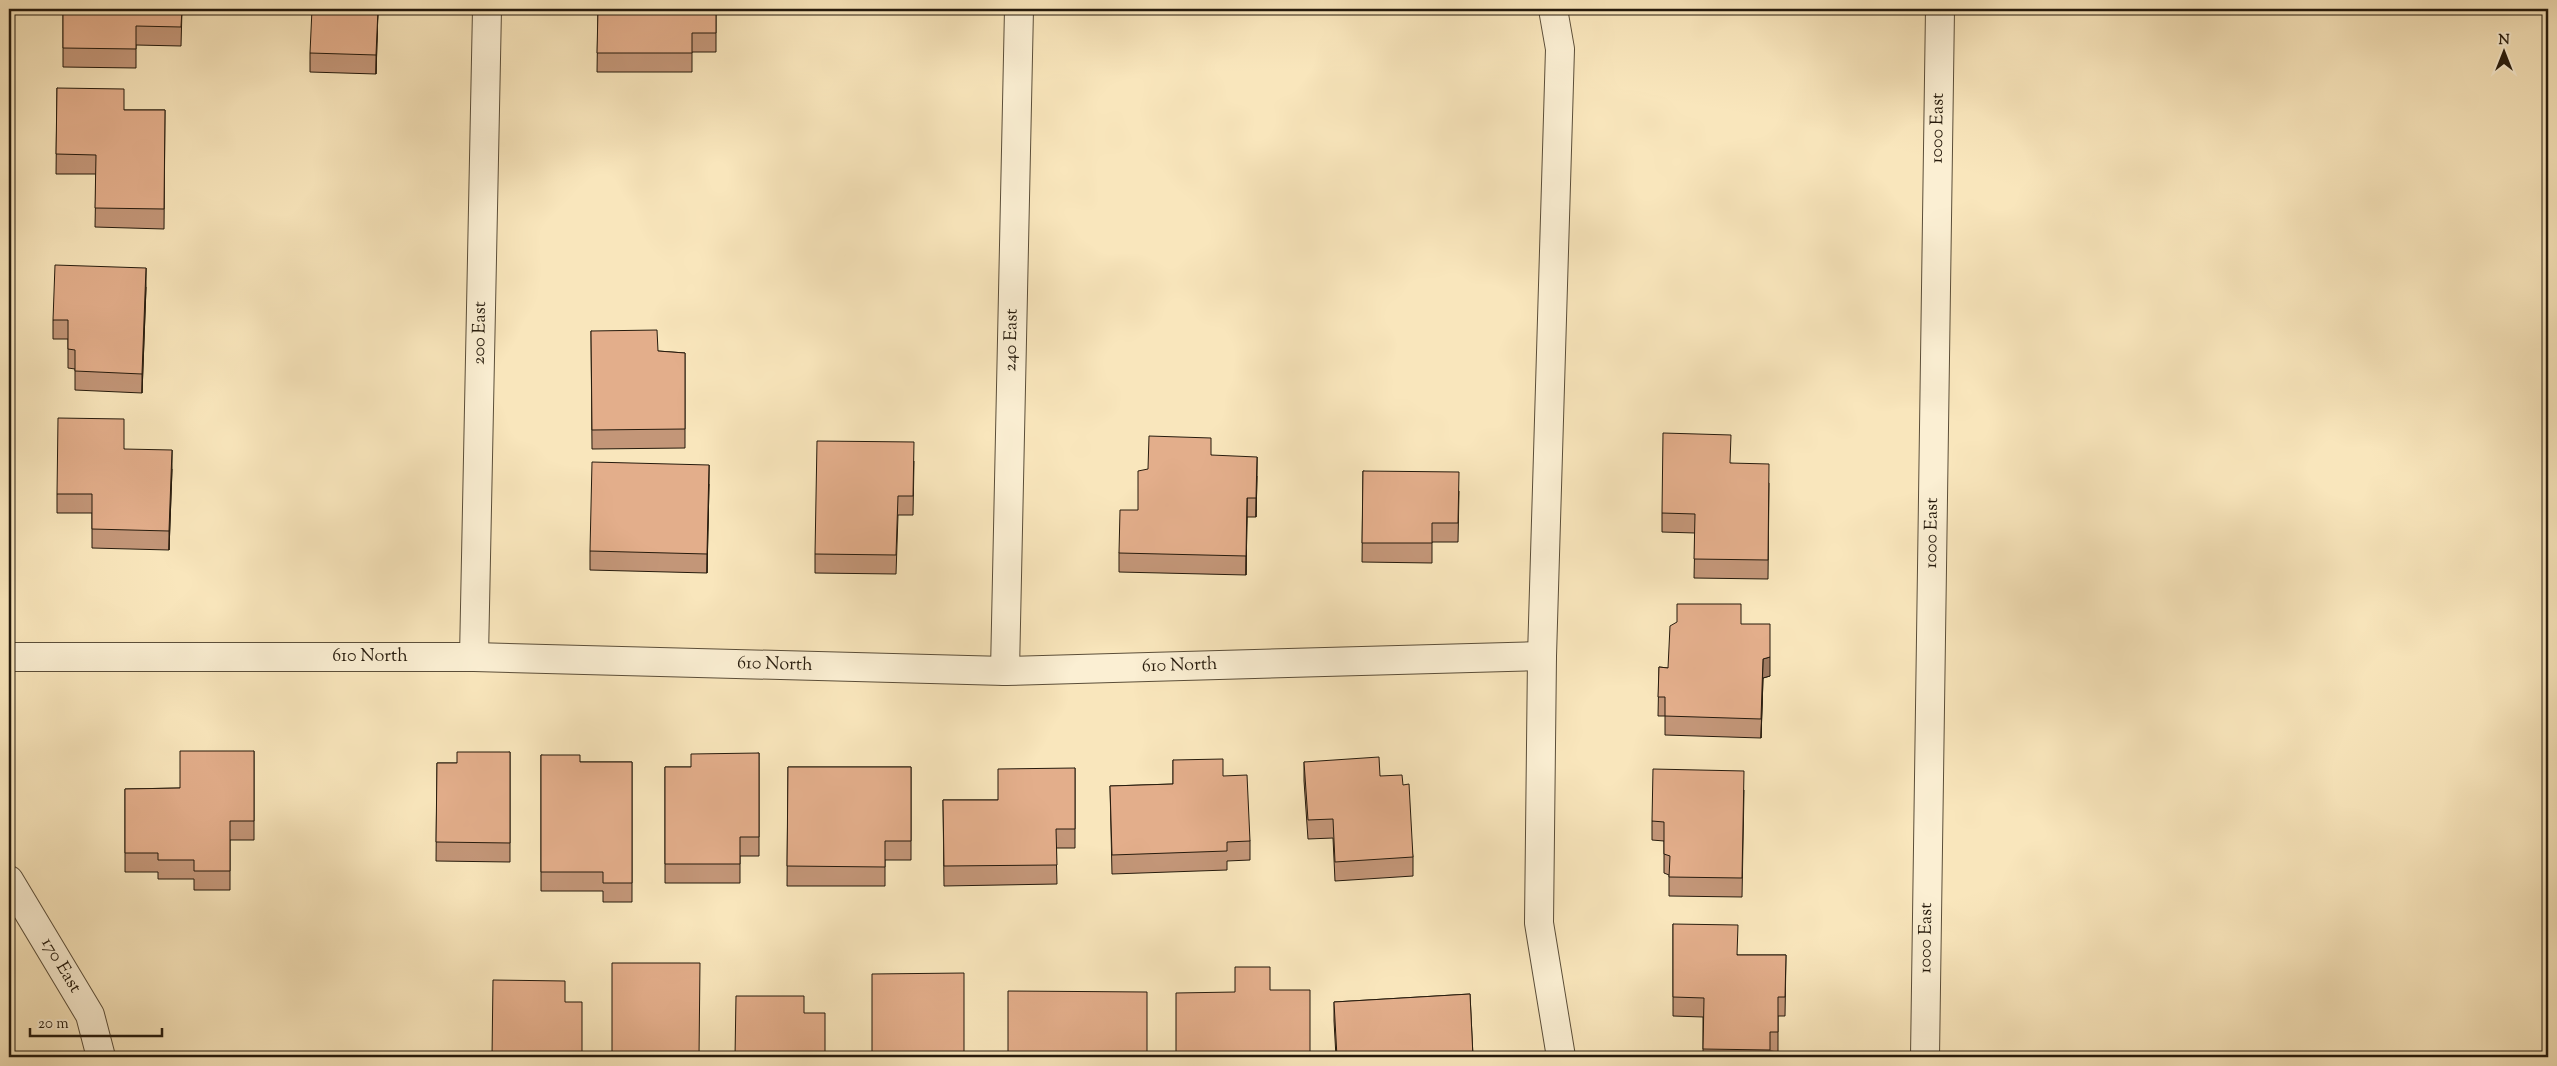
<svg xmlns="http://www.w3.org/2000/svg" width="2557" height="1066" viewBox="0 0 2557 1066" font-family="'Sorts Mill Goudy',serif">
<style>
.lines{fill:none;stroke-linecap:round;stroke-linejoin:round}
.minor-casing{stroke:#5b4e39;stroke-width:30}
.minor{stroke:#fbefd3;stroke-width:28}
.wall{fill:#c39678;stroke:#261b0d}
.shaded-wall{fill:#9f7a61;stroke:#261b0d}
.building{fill:#e3ae8b;stroke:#261b0d}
.labels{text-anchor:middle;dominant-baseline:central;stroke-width:4;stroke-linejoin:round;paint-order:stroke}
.street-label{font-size:18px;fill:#261b0d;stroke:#fbefd3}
</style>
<rect width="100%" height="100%" fill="#f9e6bc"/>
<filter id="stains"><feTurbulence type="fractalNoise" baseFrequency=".004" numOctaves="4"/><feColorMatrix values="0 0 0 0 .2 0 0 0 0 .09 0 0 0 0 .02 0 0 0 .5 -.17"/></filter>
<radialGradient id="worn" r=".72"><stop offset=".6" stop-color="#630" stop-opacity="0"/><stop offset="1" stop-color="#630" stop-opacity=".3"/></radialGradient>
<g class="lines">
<!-- minor casing -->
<g class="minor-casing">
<g id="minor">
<path d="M1553,9l7,40 -18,607 -3,267 22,134"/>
<path id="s1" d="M9,657h465l531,14 537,-15"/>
<path id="s2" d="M474,657l13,-648"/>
<path id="s3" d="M1005,671l14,-662"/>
<path id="s4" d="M9,880l81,135 11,42"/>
<path id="s5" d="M1925,1057l15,-1048"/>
</g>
</g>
<!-- minor -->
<use href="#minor" class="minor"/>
</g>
<!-- wall -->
<path class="wall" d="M63,9h119l-1,37 -45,-1v23l-73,-1z
M378,9l-2,65 -66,-2v-19z
M598,9h118v43h-24v20h-95z
M57,88l67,22h41l-1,119 -69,-2 1,-53h-40z
M146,287l-4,106 -67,-3v-21l-7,-1v-29h-15v-19z
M591,331l67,20 27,2v95l-93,1z
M124,449l48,20 -3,81 -77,-2v-35h-35v-19z
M1211,455l46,21 -1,41h-9l-1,58 -127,-3v-19l19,-43z
M914,461l-1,54h-15l-2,59 -81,-1v-19z
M1731,463l38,20 -1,96 -74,-1 1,-45 -33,-1v-19z
M1363,471l96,20 -1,51h-26v21l-70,-1z
M709,484l-2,89 -117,-3v-19z
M1741,624l29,52 -7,2 -2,60 -96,-3v-19h-7l1,-49 9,1z
M254,751v89h-24v50h-36v-11h-36v-7h-33v-83l55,-1z
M510,752v110l-74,-1 1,-98h20z
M759,753v103h-19v27h-75v-116h26z
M541,755l39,7h52v140h-29v-11h-62z
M1173,760l50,16 27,65v19l-23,1v9l-115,4 -2,-88 63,-2z
M1304,762l76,14 23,9 10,72v19l-78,5 -2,-43 -25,1 -4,-58z
M788,767h123v93h-26v26h-98z
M1075,768v80h-19l1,36 -113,2 -1,-86h55z
M1744,790l-2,107 -73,-1v-21l-5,-2v-32l-12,-1v-19z
M1673,924l65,31h48l-1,61h-7v36l-8,-1v6h-67v-40l-30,-1z
M1470,994l3,63h-137l-2,-36v-19z"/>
<!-- shaded-wall -->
<path class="shaded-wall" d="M378,9l-2,65v-19z
M146,268v19l-4,106v-19z
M172,450v19l-3,81v-19z
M1257,457v19l-1,41v-19z
M709,465v19l-2,89v-19z
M1247,498v19l-1,58v-19z
M1770,657v19l-7,2 -2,60 2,-79z"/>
<!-- building -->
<path class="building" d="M63,9h119l-1,18 -45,-1v23l-73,-1z
M312,9h66l-2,46 -66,-2z
M598,9h118v24h-24v20h-95z
M57,88l67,1v21h41l-1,99 -69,-1 1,-53 -40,-1z
M55,265l91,3 -4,106 -67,-3v-21l-7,-1v-29h-15z
M657,330l1,21 27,2v76l-93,1 -1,-99z
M58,418l66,1v30l48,1 -3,81 -77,-2v-35h-35z
M1663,433l68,2 -1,28 39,1 -1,96 -74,-1 1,-45 -33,-1z
M1149,436l62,2v17l46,2 -1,41h-9l-1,58 -127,-3 1,-43h18v-39l10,-2z
M817,441l97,1 -1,54h-15l-2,59 -81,-1z
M592,462l117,3 -2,89 -117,-3z
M1363,471l96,1 -1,51h-26v20h-70z
M1677,604h64v20h29v33l-7,2 -2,60 -96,-3v-19h-7l1,-30 9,1 2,-42 7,-4z
M180,751h74v70h-24v50h-36v-11h-36v-7h-33v-64l55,-1z
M457,752h53v91l-74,-1 1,-79h20z
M759,753v84h-19v27h-75v-97h26v-13z
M541,755h39v7h52v121h-29v-11h-62z
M1379,757l1,19 22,-1 1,10 6,-1 4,73 -78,5 -2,-43 -25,1 -4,-58z
M1223,759v17l24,-1 3,66 -23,1v9l-115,4 -2,-69 63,-2v-24z
M788,767h123v74h-26v26l-98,-1z
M1075,768v61h-19l1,36 -113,1 -1,-66h55v-31z
M1653,769l91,2 -2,107 -73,-1 1,-21 -6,-2v-32l-12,-1z
M1673,924l65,1 -1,30h49l-1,42h-7v35h-8v18l-67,-1 1,-51 -31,-1z
M612,963h88l-1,94h-87z
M1235,967h35v23h40v67h-134v-64l59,-1z
M964,973v84h-92v-83z
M493,980l72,1v21h17v55h-90z
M1008,991l139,1v65h-139z
M1470,994l3,63h-136l-3,-55z
M736,996h68v17h21v44h-90z"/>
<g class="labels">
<!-- street labels -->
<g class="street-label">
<text stroke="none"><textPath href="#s5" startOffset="929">1000 East</textPath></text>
<text stroke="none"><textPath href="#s2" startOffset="324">200 East</textPath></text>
<text stroke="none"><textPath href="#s3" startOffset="331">240 East</textPath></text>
<text stroke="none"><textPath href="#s5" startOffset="524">1000 East</textPath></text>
<text stroke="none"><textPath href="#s1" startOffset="361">610 North</textPath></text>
<text stroke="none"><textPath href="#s1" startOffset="766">610 North</textPath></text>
<text stroke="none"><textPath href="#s1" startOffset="1171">610 North</textPath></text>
<text stroke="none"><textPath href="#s5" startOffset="119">1000 East</textPath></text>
<text stroke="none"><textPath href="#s4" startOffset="100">170 East</textPath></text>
</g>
</g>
<!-- margin -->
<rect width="2557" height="1066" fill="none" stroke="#f9e6bc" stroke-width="30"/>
<rect x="10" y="10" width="2537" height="1046" fill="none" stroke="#261b0d" stroke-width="2.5"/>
<rect x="15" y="15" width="2527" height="1036" fill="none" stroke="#261b0d"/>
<!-- north arrow -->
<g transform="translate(2504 52)" stroke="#fbefd3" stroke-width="4" paint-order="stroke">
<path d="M0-4L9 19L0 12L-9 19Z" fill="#261b0d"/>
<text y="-8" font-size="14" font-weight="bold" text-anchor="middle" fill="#261b0d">N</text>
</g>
<!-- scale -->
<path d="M30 1028v8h132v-8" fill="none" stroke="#261b0d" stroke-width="2.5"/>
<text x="38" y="1028" font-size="15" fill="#261b0d" stroke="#fbefd3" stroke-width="4" paint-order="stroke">20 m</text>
<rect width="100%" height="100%" filter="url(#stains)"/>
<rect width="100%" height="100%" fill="url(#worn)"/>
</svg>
